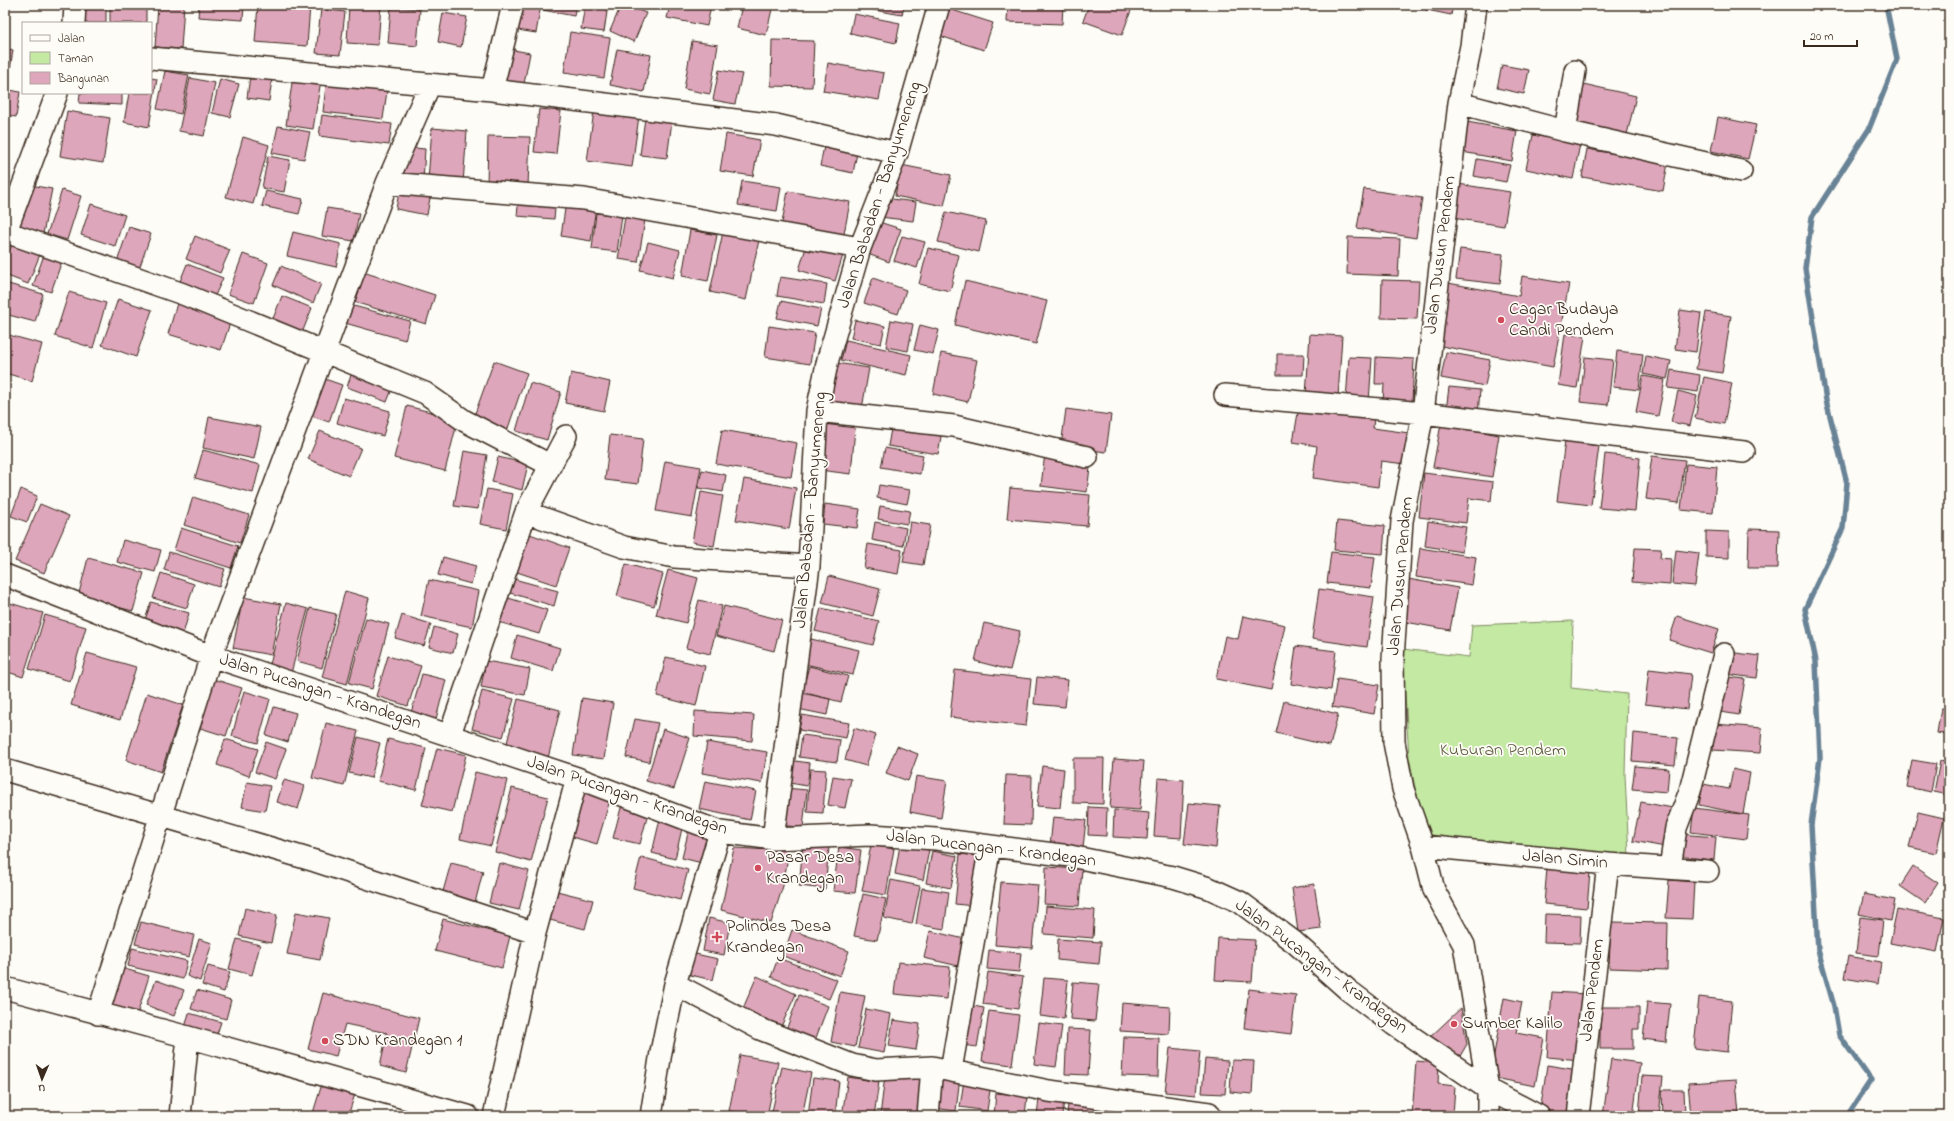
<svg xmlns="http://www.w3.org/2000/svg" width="1954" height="1121" viewBox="0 0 1954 1121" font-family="'Indie Flower',sans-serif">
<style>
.green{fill:#c3e9a3;stroke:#7f8a60}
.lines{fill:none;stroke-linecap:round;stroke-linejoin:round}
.stream{stroke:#698396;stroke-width:5.5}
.building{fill:#dea6ba;stroke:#3b2a1e}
.minor-casing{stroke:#3b2a1e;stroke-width:24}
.minor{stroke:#fdfcf7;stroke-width:21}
.poi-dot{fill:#d1495b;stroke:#fdfcf7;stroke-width:1.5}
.labels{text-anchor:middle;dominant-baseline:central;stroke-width:3.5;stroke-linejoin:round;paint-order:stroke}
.street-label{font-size:18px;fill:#3b2a1e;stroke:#fdfcf7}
.poi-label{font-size:18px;fill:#3b2a1e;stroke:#fdfcf7;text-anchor:start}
.park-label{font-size:18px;fill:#5d5a3f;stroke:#fdfcf7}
</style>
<rect width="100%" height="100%" fill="#fdfcf7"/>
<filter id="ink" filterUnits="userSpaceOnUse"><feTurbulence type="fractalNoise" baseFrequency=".025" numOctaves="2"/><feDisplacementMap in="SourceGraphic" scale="8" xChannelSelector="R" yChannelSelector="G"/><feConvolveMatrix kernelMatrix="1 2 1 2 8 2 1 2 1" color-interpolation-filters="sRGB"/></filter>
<g filter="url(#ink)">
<!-- green -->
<path class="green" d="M1573,621l-2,67 56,6 -2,81 4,81 -204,-17 -16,-82 -7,-108 67,8 3,-32z"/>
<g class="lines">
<!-- stream -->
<path class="stream" d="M1847,1116l24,-36 -32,-45 -5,-29 -16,-56 -7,-125 9,-67 -4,-97 -11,-52 38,-81 4,-45 -21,-83 -21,-132 7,-51 57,-88 28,-70 -11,-54"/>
</g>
<!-- building -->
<path class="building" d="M81,5h25v18h-25z
M110,5h36v18h-36z
M158,5h26l-3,44 -26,-2z
M199,5h45l-1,15 -45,-3z
M258,5h52l-3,41 -52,-4z
M349,5h32l-3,40 -31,-2z
M515,5h26l-5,28 -25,-4z
M544,5h32l-2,11 -31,-6z
M585,5h23l-4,27 -23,-3z
M621,5h4l21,8 -12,29 -24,-11z
M670,5h41l-4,21 -40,-8z
M742,5h31l-7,30 -29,-7z
M846,5h58l-2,10z
M1008,5h55l-1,19 -55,-2z
M1089,5h44l-11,30 -39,-14z
M1403,5h50l-2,10z
M391,7l29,2 -3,37 -29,-3z
M321,9l24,3 -5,43 -24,-2z
M949,9l44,14 -9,27 -44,-14z
M443,13l24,4 -6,30 -23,-5z
M854,14l46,9 -4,20 -46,-10z
M570,32l40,6 -6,40 -40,-6z
M772,40l42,1 -2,46 -41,-1z
M692,41l26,4 -8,49 -26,-5z
M5,48l8,2 -5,33h-3z
M503,48l27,5 -6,31 -27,-5z
M617,49l34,6 -7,37 -34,-7z
M828,63l56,10 -5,27 -56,-9z
M1502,65l27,5 -5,24 -27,-6z
M251,69l22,3 -4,29 -22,-3z
M719,70l23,4 -7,30 -22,-4z
M165,71l24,4 -8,39 -24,-5z
M293,76l28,4 -8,49 -27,-4z
M151,78l6,1 -8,48 -25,-5 5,-29h22z
M190,78l25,5 -11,53 -25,-5z
M220,79l19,5 -9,33 -18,-4z
M1579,83l57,13 -10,43 -57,-13z
M326,85l61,6 -4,28 -60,-7z
M5,89l15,3 -4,25 -11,-2z
M80,93h42v12l-43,-2z
M539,109l22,2 -5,43 -22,-2z
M67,111l43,7 -7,45 -43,-7z
M594,111l45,5 -7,51 -45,-6z
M322,115l70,9 -3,21 -70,-9z
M1718,117l38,8 -8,34 -37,-8z
M645,118l27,3 -5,37 -27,-3z
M1467,122l50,9 -5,30 -50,-9z
M278,126l32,6 -6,27 -32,-6z
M432,128l35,3 -4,52 -35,-3z
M726,134l34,6 -7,36 -33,-5z
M1533,135l47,9 -7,35 -47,-10z
M488,136l42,1 -2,49 -41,-1z
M243,137l26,8 -16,59 -27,-7z
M824,146l33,7 -4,20 -33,-7z
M403,147l22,2 -2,33 -22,-2z
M1587,149l81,14 -5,28 -81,-14z
M268,156l22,4 -6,32 -22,-4z
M1477,159l33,6 -4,17 -32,-6z
M901,165l50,10 -7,31 -49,-10z
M742,181l39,6 -4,24 -39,-6z
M25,184l27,5 -10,50 -27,-5z
M1458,184l52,8 -6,34 -51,-8z
M400,186l31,6 -4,23 -31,-6z
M1364,189l58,9 -6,40 -59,-10z
M62,190l19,6 -14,44 -20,-6z
M266,191l37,8 -4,15 -37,-8z
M788,191l62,11 -7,37 -62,-11z
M519,196l37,3 -2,20 -37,-3z
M883,198l33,4 -3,19 -33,-4z
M566,202l30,5 -5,34 -30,-5z
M91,204l34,11 -10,31 -34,-11z
M327,208l32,5 -5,28 -32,-5z
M626,211l20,3 -8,48 -20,-3z
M946,212l40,9 -7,31 -41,-10z
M596,213l26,3 -5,36 -25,-3z
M879,222l22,7 -12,33 -21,-8z
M129,227l22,7 -12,35 -22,-7z
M690,230l27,5 -9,46 -26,-5z
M293,232l48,12 -5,23 -49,-11z
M723,232l36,8 -13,60 -36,-8z
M195,236l35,14 -10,23 -34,-14z
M902,236l23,6 -8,26 -23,-7z
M1348,237l52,2 -2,37 -51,-2z
M13,241l28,11 -13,32 -23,-9v-12z
M808,241l36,11 -9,29 -36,-11z
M648,242l32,8 -7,28 -33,-8z
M928,248l31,7 -9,36 -31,-7z
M1460,249l43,5 -3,30 -44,-5z
M45,252l18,6 -12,34 -18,-6z
M243,254l25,9 -14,40 -26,-9z
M187,264l36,14 -10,22 -35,-14z
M281,266l40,18 -8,19 -40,-18z
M360,271l75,24 -9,29 -75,-23z
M1522,276l47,8 -16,83 -117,-22 12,-62 71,13z
M780,277l47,7 -3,20 -47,-8z
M873,278l33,12 -8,24 -34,-11z
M1382,280l37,1 -2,38 -36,-1z
M965,281l82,20 -11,43 -81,-19z
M5,283l38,11 -8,28 -30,-8z
M69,292l37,11 -13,45 -38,-12z
M282,296l30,12 -10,25 -30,-12z
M118,299l34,11 -16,47 -34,-12z
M178,300l54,17 -11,33 -53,-16z
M781,301l40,8 -4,17 -40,-8z
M350,305l60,16 -5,19 -60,-17z
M1680,310l21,3 -5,39 -21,-3z
M1706,312l25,4 -9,57 -26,-4z
M855,320l30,6 -4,18 -30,-6z
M891,320l22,4 -5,27 -22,-4z
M920,325l19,5 -6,24 -19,-4z
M769,326l46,7 -5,31 -45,-7z
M5,334l37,10 -10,37 -27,-8z
M1310,334l32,2 -4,61 -32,-2z
M1565,334l20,2 -8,52 -19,-3z
M846,340l65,15 -5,20 -65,-15z
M1617,351l26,3 -4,36 -26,-3z
M1446,352l44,8 -5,26 -44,-8z
M941,353l36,7 -9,42 -35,-8z
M1277,354h27l-1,21h-26z
M1646,356l25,5 -4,18 -24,-5z
M1349,357l23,1 -3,44 -23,-1z
M1376,357l38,2 -2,44 -29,-1 1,-18h-9z
M1585,357l28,3 -5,45 -28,-3z
M494,361l33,12 -20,58 -34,-12z
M836,363l33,5 -7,41 -33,-6z
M353,369l41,15 -7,18 -40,-15z
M1671,370l29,5 -2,17 -30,-4z
M571,373l39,9 -6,29 -39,-8z
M1643,376l22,4 -7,36 -22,-4z
M319,377l23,8 -13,37 -23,-8z
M1704,377l28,6 -8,41 -29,-6z
M530,383l31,9 -14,48 -31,-9z
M1449,387l31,3 -2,25 -32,-4z
M1678,391l19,5 -7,30 -19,-4z
M344,398l46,13 -7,25 -46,-13z
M407,406l51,13 -13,52 -51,-13z
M1299,407l75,11 -1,10 36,5 -4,31 -24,-3 -3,26 -65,-9 4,-32 -24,-4z
M1066,409l45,6 -5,37 -45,-6z
M209,417l52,10 -7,32 -51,-11z
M892,423l50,8 -4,23 -50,-8z
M824,424l31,4 -4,46 -32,-4z
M1441,424l58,11 -7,42 -59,-10z
M722,430l75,13 -6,34 -75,-13z
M320,431l41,17 -12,28 -41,-17z
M610,435l33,4 -5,45 -33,-4z
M1565,441l34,5 -8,59 -34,-4z
M885,448l38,7 -3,19 -39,-7z
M203,450l57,15 -7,28 -58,-15z
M464,451l23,4 -9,54 -24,-3z
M1045,453l46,6 -4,33 -46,-6z
M1605,454l35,4 -5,53 -36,-3z
M1652,456l33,4 -6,43 -33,-4z
M498,457l30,7 -6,26 -30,-8z
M665,461l36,6 -9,50 -36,-6z
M1686,464l31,3 -4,46 -32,-3z
M702,470l24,5 -3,17 -25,-4z
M1424,473l69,9 -2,19 -22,-3 -3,25 -47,-6z
M744,479l52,9 -7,41 -53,-9z
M879,485l31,5 -3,14 -30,-6z
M1010,488l80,7 -3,31 -80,-7z
M21,489l16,7 -10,26 -16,-6z
M487,489l26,5 -7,35 -26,-5z
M701,492l22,4 -9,50 -22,-4z
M193,497l56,18 -9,28 -56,-18z
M40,504l29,12 -25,57 -29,-12z
M825,504l35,5 -3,19 -34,-4z
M880,506l30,5 -3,13 -29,-5z
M1337,521l48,5 -2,28 -49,-4z
M1428,521l38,6 -4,25 -37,-6z
M875,522l31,6 -3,18 -31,-6z
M910,522l20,3 -7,40 -20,-3z
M181,528l57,18 -7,22 -57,-18z
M1749,529l30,1 -1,38h-30z
M1706,531l23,1v26l-23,-1z
M527,533l42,15 -13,37 -42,-14z
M123,540l38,10 -6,22 -38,-10z
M868,544l34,6 -4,24 -34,-6z
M1420,548l56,9 -4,28 -56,-8z
M1635,548l26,1 -1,9 11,1 -1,26 -38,-3z
M1676,550l23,3 -4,33 -23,-2z
M169,552l56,17 -6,18 -55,-17z
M1331,552l44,5 -4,31 -44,-5z
M443,557l33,9 -5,18 -33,-9z
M88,558l56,15 -11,38 -55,-14z
M626,564l37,10 -9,32 -37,-10z
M668,570l30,8 -12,45 -30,-8z
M161,573l33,11 -7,24 -34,-10z
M829,576l51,13 -7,27 -51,-13z
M514,579l44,12 -4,15 -44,-13z
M1408,579l50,9 -8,42 -50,-9z
M429,580l50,11 -7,36 -51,-11z
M1319,589l55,8 -7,50 -55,-8z
M345,591l24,7 -22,86 -25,-7z
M502,596l45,14 -8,24 -44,-13z
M243,597l38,7 -10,51 -38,-7z
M699,600l23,6 -12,48 -24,-6z
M151,602l38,11 -6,21 -39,-11z
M10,603l33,10 -20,64 -18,-6v-53z
M286,603l22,6 -18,68 -22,-5z
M724,606l58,14 -8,31 -58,-15z
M310,608l26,6 -14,54 -25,-7z
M821,608l58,13 -6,24 -58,-14z
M45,615l41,12 -16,54 -41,-12z
M402,615l29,9 -7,22 -29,-8z
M1243,616l42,9 -14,65 -55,-11 9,-43 13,3z
M1677,616l42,13 -8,24 -42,-13z
M366,618l23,6 -17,65 -23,-6z
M984,623l36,8 -10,39 -35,-9z
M434,627l24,7 -5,19 -24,-6z
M517,635l43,13 -7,23 -42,-13z
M811,639l48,11 -6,25 -48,-11z
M1296,646l40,5 -5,39 -40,-6z
M1728,652l32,4 -3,22 -33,-4z
M87,653l49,14 -16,53 -49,-15z
M388,656l33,10 -13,40 -32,-10z
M666,657l39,9 -9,40 -39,-10z
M486,661l44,8 -5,26 -44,-8z
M809,666l39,10 -7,26 -39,-10z
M1649,669l42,5 -4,35 -42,-5z
M955,670l76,9 -5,47 -76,-9z
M422,674l24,6 -10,39 -25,-6z
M1721,676l24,3 -6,36 -24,-4z
M1037,677l31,3 -3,27 -31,-3z
M210,678l32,10 -16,48 -32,-10z
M1337,679l42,6 -5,29 -42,-7z
M244,691l26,8 -12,44 -26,-7z
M482,691l32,8 -11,38 -31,-8z
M797,692l33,7 -3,16 -34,-7z
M147,693l36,12 -22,67 -35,-12z
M582,698l31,5 -9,56 -31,-4z
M518,699l42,11 -12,48 -42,-11z
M1284,701l54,13 -8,32 -54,-13z
M274,707l22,6 -8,29 -22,-7z
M1941,708l8,1v26l-12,-2z
M695,711l59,4 -2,26 -58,-5z
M802,715l47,8 -3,15 -47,-8z
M635,719l23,4 -9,39 -23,-5z
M326,723l32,8 -14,55 -32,-8z
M1715,724l47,4 -2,25 -47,-3z
M854,728l22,7 -10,31 -21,-6z
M663,729l27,9 -16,51 -28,-8z
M1634,733l44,5 -3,27 -43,-4z
M802,735l38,5 -3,22 -38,-5z
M358,737l22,6 -9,35 -22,-5z
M225,739l33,10 -9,27 -32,-11z
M388,739l38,9 -10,42 -38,-9z
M266,742l20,7 -11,30 -20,-7z
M707,742l60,10 -5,31 -60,-10z
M897,746l21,8 -10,27 -22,-8z
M437,748l29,7 -14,57 -30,-7z
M1073,758h31l-1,46 -30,-1z
M1114,759l30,2 -4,49 -30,-2z
M788,760l22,3 -3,23 -23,-4z
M1912,760l24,4 -5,28 -24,-5z
M1940,761l9,2v32l-15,-3z
M1042,766l22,3 -4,39 -23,-2z
M1635,766l34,3 -2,23 -35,-3z
M810,769l16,1 -3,43 -16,-1z
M1733,769l17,4 -7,41 -44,-9 4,-21 26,5z
M475,772l32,8 -16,66 -31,-7z
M1006,775l26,1 -1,49 -27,-1z
M833,776l18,3 -6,29 -17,-3z
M916,776l31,5 -6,37 -31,-6z
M1158,778l26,2 -3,58 -27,-2z
M284,780l21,6 -7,23 -21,-7z
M705,781l51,10 -6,29 -51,-11z
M247,782l23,4 -5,25 -23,-4z
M512,788l36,9 -17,65 -36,-10z
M785,788l22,2 -4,38 -22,-3z
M582,792l28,8 -13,44 -28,-8z
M1641,802l32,6 -8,39 -32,-6z
M1189,803l31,3 -4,42 -32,-4z
M622,804l27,6 -9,34 -27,-6z
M1089,807l18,1 -1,28 -18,-1z
M1694,808l55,7 -3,24 -55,-7z
M1114,810l35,3 -2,26 -34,-2z
M1918,812l26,6 -8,35 -27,-6z
M1053,817l33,3 -3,28 -33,-2z
M660,819l23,5 -8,35 -23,-6z
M689,829l20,5 -7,29 -20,-5z
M1679,834l37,3 -2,23 -38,-4z
M803,845l26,2 -4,42 -26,-3z
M871,845l23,4 -8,46 -24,-4z
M900,845l29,5 -6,30 -28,-6z
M839,847l22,3 -6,43 -22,-2z
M734,848l55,3 -6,35 -12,37 -50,-13z
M932,851l25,5 -6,32 -25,-5z
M960,854l18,2 -4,50 -19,-2z
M641,857l47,13 -8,30 -47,-12z
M451,863l32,8 -8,32 -33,-8z
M499,863l30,8 -10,39 -30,-7z
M1913,866l25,17 -13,20 -25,-17z
M1046,867l36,2 -3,37 -35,-2z
M1547,868l43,4 -3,36 -43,-4z
M891,880l29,6 -8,38 -28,-6z
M1669,880l25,2 -2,37 -26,-1z
M1001,882l37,3 -6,63 -37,-3z
M1314,884l7,45 -23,3 -6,-44z
M922,888l27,4 -5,37 -28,-5z
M553,890l40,10 -8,29 -39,-10z
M863,894l23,5 -9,41 -23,-4z
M1864,894l31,6 -4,21 -32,-7z
M1046,906l49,4 -2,28 -49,-4z
M245,908l32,7 -6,28 -32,-7z
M1897,909l47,9 -7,34 -47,-9z
M296,912l33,6 -9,42 -33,-6z
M1545,914l36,1 -1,28 -36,-1z
M1860,917l23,3 -4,36 -23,-3z
M709,918l21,5 -6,32 -21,-4z
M443,919l67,17 -8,32 -67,-17z
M141,922l53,13 -5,22 -54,-13z
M1611,922l57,1 -1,47 -58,-2z
M792,930l57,21 -9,25 -57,-20z
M930,931l39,9 -6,27 -39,-9z
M1218,938l37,2 -3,42 -37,-2z
M199,939l13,4 -12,38 -13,-5z
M237,939l23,6 -8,30 -23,-6z
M1058,939l43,3 -2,22 -42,-4z
M132,948l55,13 -4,18 -55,-13z
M989,950l32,3 -2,19 -32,-3z
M691,953l27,6 -5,21 -27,-6z
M1848,956l33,6 -3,22 -34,-6z
M778,958l59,22 -8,19 -58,-22z
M898,962l52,5 -3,32 -53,-5z
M208,966l22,6 -6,20 -22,-7z
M118,967l31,9 -12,39 -31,-10z
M988,972l35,5 -5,32 -35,-5z
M757,976l39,18 -17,37 -38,-18z
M1044,978l24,2 -4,39 -24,-3z
M156,980l28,10 -10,26 -28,-11z
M1073,982l26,2 -4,37 -25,-2z
M1249,989l47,6 -5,39 -47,-6z
M197,990l34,10 -5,19 -35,-10z
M840,992l25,4 -10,51 -24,-5z
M1552,992l34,2 -5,66 -34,-3z
M323,993l96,25 -13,55 -26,-7 7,-33 -42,-9 -9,32 -28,-7z
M799,995l29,11 -14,37 -29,-10z
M1699,997l33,4 -5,51 -33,-4z
M1504,998l18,4 -6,31 28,5 -9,48 -45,-9z
M1647,1002l23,2 -4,38 -23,-3z
M1122,1003l48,4 -1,27 -49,-3z
M968,1005l16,3 -7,39 -15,-2z
M1600,1007h39v22h-6v20h-33z
M1461,1008l6,36 -8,14 -32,-18z
M866,1009l25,5 -7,39 -26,-5z
M989,1011l30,4 -7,50 -30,-4z
M189,1013l32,9 -6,18 -31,-9z
M893,1020l27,4 -4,26 -27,-4z
M1039,1023l23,3 -6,41 -22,-3z
M1067,1029l24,1 -3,45 -23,-1z
M1124,1037l35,1 -1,39 -36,-1z
M1170,1048l30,3 -4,44 -31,-3z
M740,1055l38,7 -11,54h-11l-27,-5z
M1205,1059l23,2 -3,33 -23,-1z
M1611,1059l29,4 -7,53h-30z
M1232,1060l22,1 -2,33 -22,-2z
M1416,1061l23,2 -1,21 17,2 -2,30h-41z
M1547,1065l31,5 -7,46 -31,-4z
M782,1067l29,6 -9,43h-31z
M938,1074l22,2 -4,35 -22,-3z
M885,1076l40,4 -4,36h-41z
M1642,1076l21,1 -4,39h-20z
M848,1077l31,5 -5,34h-32z
M813,1078l26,3 -4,35h-27z
M964,1080l27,3 -4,28 -27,-4z
M1736,1080l3,34 -48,2 -3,-33z
M322,1084l33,10 -7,22h-36z
M1662,1090h22l1,26h-22z
M996,1093l31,3 -2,20h-31z
M1039,1098l25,2 -2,16h-25z
M1068,1104l35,3v9h-36z
M1108,1112l16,1v3h-16z"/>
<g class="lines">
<!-- minor casing -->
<g class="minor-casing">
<path id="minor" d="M1476,5l-5,41 -12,57 -36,310 -21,108 -9,138 1,83 9,47 20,57 11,44 30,55 24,144v27
M74,23l1,-18
M151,58l341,32 284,35 121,28
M492,90l21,-85
M1459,103l106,28 10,-60
M1565,131l176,40
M387,183l197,16 276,49
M6,232l177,62 242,99 40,28 85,44
M5,234l52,-141
M1225,395l198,18 321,39
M817,411l137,15 133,31
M526,512l98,35 50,10 135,9
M5,575l206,81 366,122 143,54 53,7 97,-4 66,4 134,17 103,21 36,11 31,14 54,40 54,48 45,34 95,65 51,27
M450,734l76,-222 40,-76
M5,770l310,91 220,72
M773,839l36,-273 8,-155 11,-52 32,-111 37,-95 42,-148
M1423,846l185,18 100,7
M1670,868l6,-40 14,-37 34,-137
M675,984l85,45 92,36 24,5 56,-3 117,24 160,22
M5,988l183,49 280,79
M98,1014l113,-358 176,-473 43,-99
M951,1070l39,-224
M180,1116l8,-79
M494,1116l41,-183 42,-155
M651,1116l10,-64 14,-68 45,-152
M928,1116l4,-49
M1578,1116l30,-252"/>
</g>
<!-- minor -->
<use href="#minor" class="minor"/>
</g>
</g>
<!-- markers -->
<g class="poi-dot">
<circle cx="1501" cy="320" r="4"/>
<circle cx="758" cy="868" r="4"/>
<path d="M715 931h4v4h4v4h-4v4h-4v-4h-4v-4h4z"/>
<circle cx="1454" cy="1024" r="4"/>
<circle cx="325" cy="1041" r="4"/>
</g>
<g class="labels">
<!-- street labels -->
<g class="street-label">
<text transform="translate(880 195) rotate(-72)">Jalan Babadan - Banyumeneng</text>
<text transform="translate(1441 255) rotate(-83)">Jalan Dusun Pendem</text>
<text transform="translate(811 510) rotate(-85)">Jalan Babadan - Banyumeneng</text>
<text transform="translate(1401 576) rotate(-85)">Jalan Dusun Pendem</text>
<text transform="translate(320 692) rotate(18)">Jalan Pucangan - Krandegan</text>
<text transform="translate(627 796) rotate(19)">Jalan Pucangan - Krandegan</text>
<text transform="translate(991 849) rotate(7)">Jalan Pucangan - Krandegan</text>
<text transform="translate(1565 860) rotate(5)">Jalan Simin</text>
<text transform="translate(1321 967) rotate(37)">Jalan Pucangan - Krandegan</text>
<text transform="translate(1593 990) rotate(-83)">Jalan Pendem</text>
</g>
<!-- poi labels -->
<g class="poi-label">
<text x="1509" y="310">Cagar Budaya<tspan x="1509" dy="21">Candi Pendem</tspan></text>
<text x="766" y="858">Pasar Desa<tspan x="766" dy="21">Krandegan</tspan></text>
<text x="726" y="927">Polindes Desa<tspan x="726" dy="21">Krandegan</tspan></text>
<text x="1462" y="1024">Sumber Kalilo</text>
<text x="333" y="1041">SDN Krandegan 1</text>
</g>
<!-- park labels -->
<g class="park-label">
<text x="1503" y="751">Kuburan Pendem</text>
</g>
</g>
<!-- margin -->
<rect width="1954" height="1121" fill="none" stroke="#fdfcf7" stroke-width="20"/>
<rect x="10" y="10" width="1934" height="1101" fill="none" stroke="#3b2a1e" stroke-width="1.5" filter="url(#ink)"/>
<!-- legend -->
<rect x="22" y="22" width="130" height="72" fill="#fdfcf7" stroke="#afa8a0"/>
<rect x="30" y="35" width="20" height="6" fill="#fdfcf7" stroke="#afa8a0"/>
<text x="58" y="42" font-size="12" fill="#3b2a1e">Jalan</text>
<rect x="30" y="52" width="20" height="12" fill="#c3e9a3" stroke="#afa8a0"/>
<text x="58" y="62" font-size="12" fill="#3b2a1e">Taman</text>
<rect x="30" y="72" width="20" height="12" fill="#dea6ba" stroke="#afa8a0"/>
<text x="58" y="82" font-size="12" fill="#3b2a1e">Bangunan</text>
<!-- north arrow -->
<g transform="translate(42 1079) rotate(182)" stroke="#fdfcf7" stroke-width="3" paint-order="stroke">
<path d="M0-3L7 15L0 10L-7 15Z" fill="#3b2a1e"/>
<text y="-6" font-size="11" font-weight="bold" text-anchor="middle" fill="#3b2a1e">U</text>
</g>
<!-- scale -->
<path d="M1804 40v6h53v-6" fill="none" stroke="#3b2a1e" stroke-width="2"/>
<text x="1810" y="40" font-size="12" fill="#3b2a1e" stroke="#fdfcf7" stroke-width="3" paint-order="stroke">20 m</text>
</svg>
